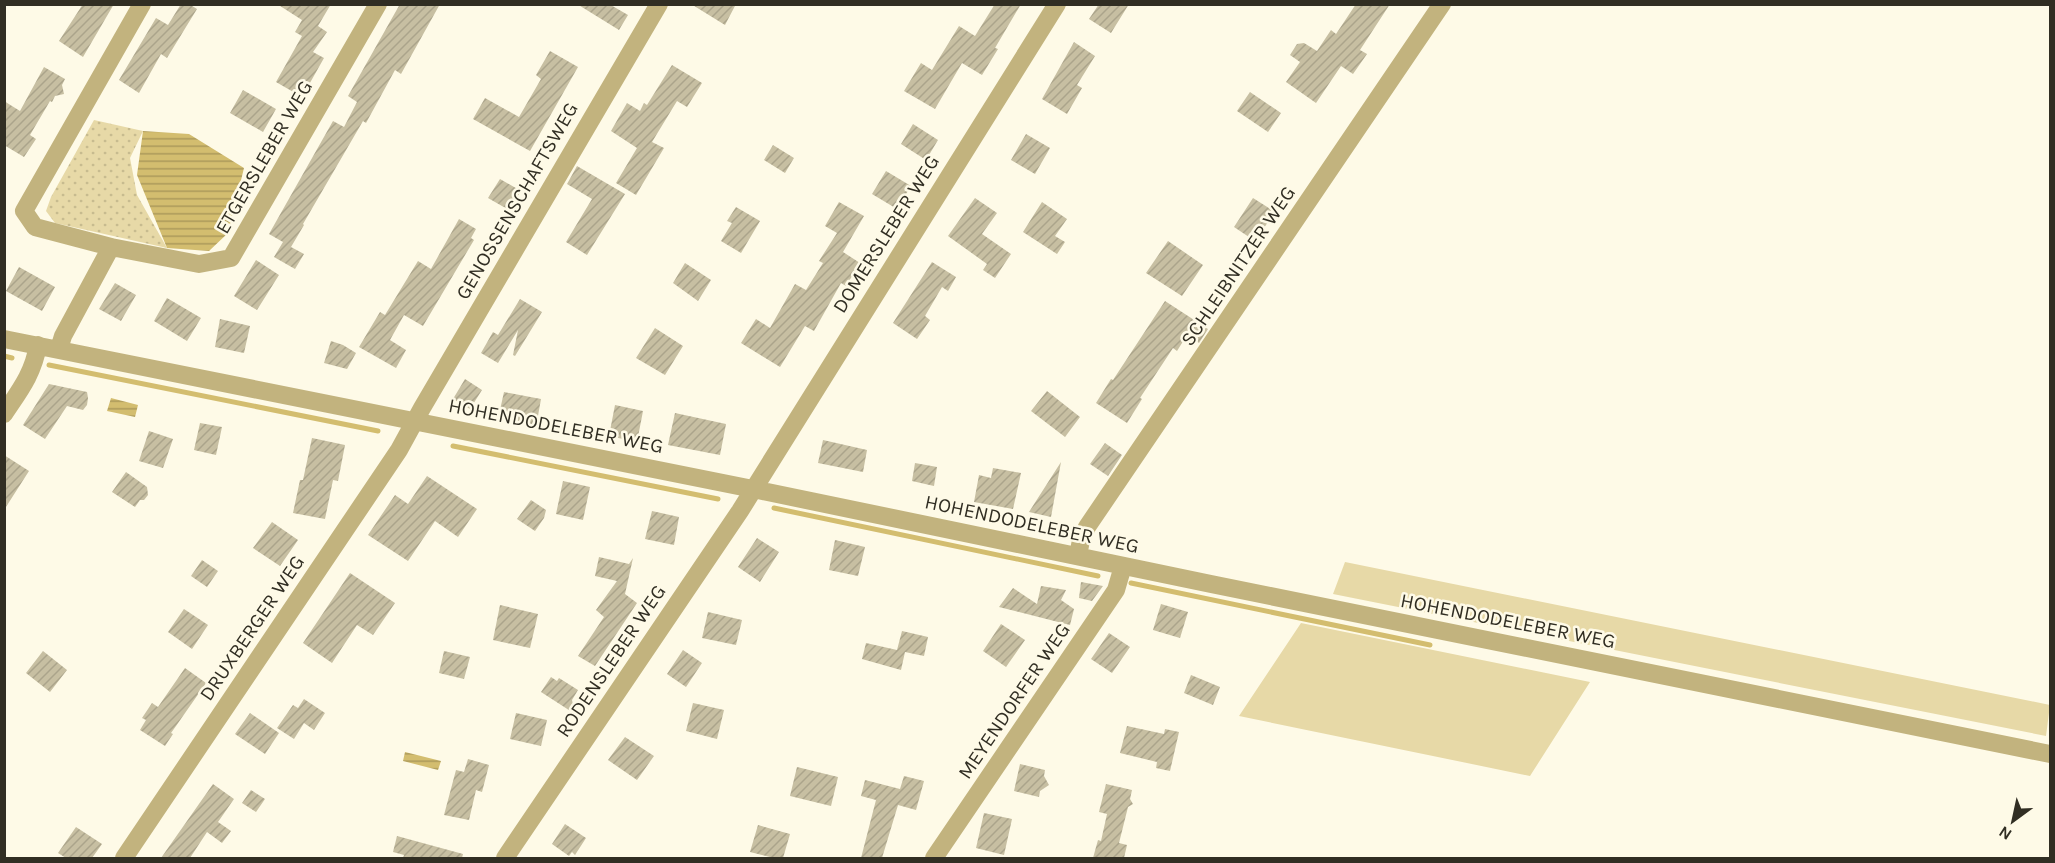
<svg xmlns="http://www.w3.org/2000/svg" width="2055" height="863" viewBox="0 0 2055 863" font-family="Karla,sans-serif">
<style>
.green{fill:#e7d9a7}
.park{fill:url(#park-dots)}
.water{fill:url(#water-rules)}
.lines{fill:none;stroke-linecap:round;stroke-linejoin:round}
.stream{stroke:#d3bd6f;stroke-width:5}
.building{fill:url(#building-hatch)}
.minor{stroke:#c2b37e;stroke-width:18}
.labels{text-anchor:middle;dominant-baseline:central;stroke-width:5;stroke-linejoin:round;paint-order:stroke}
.street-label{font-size:20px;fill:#312e23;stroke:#fefae7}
</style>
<defs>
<pattern id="park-dots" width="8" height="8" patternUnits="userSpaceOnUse" patternTransform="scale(1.5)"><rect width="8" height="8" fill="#e7d9a7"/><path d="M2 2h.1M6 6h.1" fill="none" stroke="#c7bb8f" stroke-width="1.8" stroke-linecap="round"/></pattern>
<pattern id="water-rules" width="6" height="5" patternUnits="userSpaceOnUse" patternTransform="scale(1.5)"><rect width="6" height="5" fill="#d3bd6f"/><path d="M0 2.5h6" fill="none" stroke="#ac9a5b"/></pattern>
<pattern id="building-hatch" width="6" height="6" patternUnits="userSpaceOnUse" patternTransform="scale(1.5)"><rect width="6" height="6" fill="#c7bfa2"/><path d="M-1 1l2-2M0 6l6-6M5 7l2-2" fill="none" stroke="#aba48b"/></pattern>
</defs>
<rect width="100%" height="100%" fill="#fefae7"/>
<!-- green -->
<path class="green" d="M1345,562l705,143 -4,31 -713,-142z
M1301,623l289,59 -60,94 -291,-60z"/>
<!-- park -->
<path class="park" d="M94,120l49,11 -13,27 7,37 30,53 -112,-25 -9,-12 5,-14z"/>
<!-- water -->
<path class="water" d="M143,131l46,3 55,34 -16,65 -19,18 -42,-3 -30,-73z
M111,398l27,7 -3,12 -28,-6z
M405,752l36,9 -3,9 -35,-9z"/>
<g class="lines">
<!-- stream -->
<path class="stream" d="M4,356l8,2
M49,365l329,66
M453,446l265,53
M774,508l324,68
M1131,583l299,62"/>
</g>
<!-- building -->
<path class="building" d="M83,4h31l-31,53 -24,-16z
M181,4h8l8,5 -30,49 -6,-4 -22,39 -20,-13 37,-62 12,7z
M277,4h54l-13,22 9,6 -14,20 11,6 -22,39 -26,-15 26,-46 -7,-4 7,-12z
M400,4h40l-39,70 -6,-4 -29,53 -3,-2 -60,103 1,1 -13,22 13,7 -9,15 -21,-12 9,-15 -14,-8 64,-113 11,6 13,-25 -9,-6z
M577,4h32l19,11 -9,15z
M691,4h45l-11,21z
M995,4h26l-26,44 3,1 -16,26 -20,-12 -27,46 -31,-18 17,-28 11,7 27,-44 16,10z
M1099,4h30l-18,29 -22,-14z
M1356,4h34l-30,46 7,4 -14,20 -12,-8 -25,37 -30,-21 14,-20 -10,-7 7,-11 7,-1 13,8 14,-21 5,4z
M1074,42l21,14 -18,29 5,3 -15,26 -25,-15z
M550,51l28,16 -48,84 -57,-32 12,-21 34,19 22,-38 -5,-4z
M672,65l30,18 -15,24 -10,-6 -25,41 12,6 -28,47 -20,-12 21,-35 -26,-17 16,-28 13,8 4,-8 3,2z
M44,67l21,12 -3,6 2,9 -9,2 -3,6 -2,-1 -20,34 6,4 -12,18 -20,-12v-44l16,10z
M243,90l33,19 -13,23 -33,-19z
M1250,92l31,21 -13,19 -31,-21z
M913,124l25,16 -12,20 -25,-16z
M1026,134l24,14 -15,26 -24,-14z
M773,145l21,13 -9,15 -21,-13z
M577,166l48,28 -38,61 -21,-13 26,-43 -25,-15z
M886,171l25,15 -14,23 -25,-15z
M500,179l21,12 -12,19 -21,-12z
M975,198l22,15 -15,21 29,20 -16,24 -12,-8 4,-6 -39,-28z
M1253,198l22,14 -20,29 -21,-14z
M839,202l25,14 -21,36 17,11 -14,23 -5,-3 -27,48 -9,-5 -25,41 -39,-24 15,-24 14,9 25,-44 11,6 17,-27 -4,-2 18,-28 -12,-7z
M1042,202l25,17 -12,17 10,6 -8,12 -34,-22z
M736,207l24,14 -19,32 -20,-12 11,-18 -5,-2z
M459,219l17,10 -5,9 3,2 -51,86 -19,-11 -14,25 16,10 -10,18 -37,-21 21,-35 5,3 33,-54 13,8z
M1168,241l35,24 -21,31 -36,-23z
M256,260l23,15 -22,35 -23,-14z
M932,262l24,15 -8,14 -6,-4 -17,29 5,4 -13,19 -24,-16z
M685,263l26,17 -13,21 -25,-18z
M19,267l36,20 -13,24 -36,-20z
M115,283l21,12 -15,26 -22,-12z
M167,298l34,20 -14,23 -33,-20z
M520,299l22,13 -27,44 -2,-1 5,-25 -20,33 -17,-10 12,-21 5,3z
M1165,301l43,28 -9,14 -12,-8 -10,16 -4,-3 -33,50 2,1 -15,24 -31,-20 15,-24 2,1z
M220,319l30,7 -6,27 -29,-6z
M655,328l28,18 -18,29 -29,-17z
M331,341l12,4 13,8 -9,16 -23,-6z
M465,379l17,11 -12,19 -17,-10z
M49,384l38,8 1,6 -1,7 -4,5 -16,-4 -22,33 -22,-14z
M1047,391l33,26 -15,20 -34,-26z
M504,392l37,7 -5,28 -38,-8z
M615,405l28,6 -6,31 -28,-6z
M675,413l51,11 -6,31 -52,-10z
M200,423l22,4 -6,28 -22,-5z
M149,431l24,8 -10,29 -24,-7z
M312,438l33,7 -7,36 -5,-1 -8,39 -32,-6 7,-33h3z
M823,440l44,10 -4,22 -45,-9z
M1105,443l17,12 -14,21 -18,-12z
M4,455l25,16 -25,39z
M1061,462l-10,55 -22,-5z
M915,463l22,4 -3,19 -22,-5z
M993,468l28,5 -8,36 -39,-7 5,-27 12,3z
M126,472l21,15 1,8 -4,5h-4l-5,7 -23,-15z
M427,476l50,33 -19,28 -23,-16 -27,40 -40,-26 27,-40 13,9z
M563,481l27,6 -7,33 -27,-6z
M531,500l15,10 -2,8 -9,13 -18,-12z
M652,511l27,6 -5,28 -29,-6z
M272,522l26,18 -18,26 -27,-18z
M757,538l22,14 -19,30 -22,-15z
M835,540l30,7 -7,29 -29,-6z
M599,557l30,7 4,-6 -8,36 12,9 -42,63 -17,-10 26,-39 -8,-7 21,-29 -22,-5z
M202,560l16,11 -11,16 -16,-11z
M350,573l45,30 -22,32 -16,-10 -25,38 -29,-20z
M1081,582l22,4 -11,15 -13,-3z
M1041,586l25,4 -5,10 13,9 -4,16 -71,-18 14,-19 24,16z
M1161,604l27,8 -8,26 -27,-8z
M500,605l38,9 -8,34 -37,-8z
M184,609l24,16 -16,24 -24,-17z
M708,612l34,8 -6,25 -34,-7z
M1001,624l24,16 -19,27 -23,-16z
M902,631l26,6 -4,19 -19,-4 -4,18 -39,-11 4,-16 31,7z
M1109,633l21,14 -18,26 -21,-14z
M683,650l19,13 -16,24 -19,-13z
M43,651l24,19 -17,22 -24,-19z
M444,651l26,6 -6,22 -25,-6z
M185,668l21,15 -30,43 -5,7 2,1 -8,12 -25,-16 6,-10 -4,-2 10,-15 6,4z
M1191,675l29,12 -7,18 -29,-12z
M551,677l6,4 2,-3 19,12 -6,10 3,14 -34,-22z
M304,699l21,14 -11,17 -10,-7 -10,16 -17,-11 16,-23 5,3z
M693,703l31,7 -7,29 -31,-8z
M250,713l29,20 -14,21 -30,-20z
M516,713l31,7 -6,26 -31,-7z
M1127,726l37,8 1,-5 14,3 -9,39 -14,-3 1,-6 -37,-9z
M625,737l29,19 -17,24 -29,-20z
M468,759l21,6 -7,27 -6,-2 -7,30 -25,-5 12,-45 8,2z
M1020,764l25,6 -1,6 5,9 -9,6 -1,6 -25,-6z
M797,767l41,10 -7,29 -41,-10z
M904,776l20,5 -8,29 -18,-5 -16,53h-21l15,-58 -15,-4 4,-16 35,9z
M213,784l21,15 -16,23 13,9 -9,12 -15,-11 -17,26h-29z
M1106,784l26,6 -2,9 3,5 -5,3 -9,36 8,2 -3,13h-31l5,-18 3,1 6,-27 -8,-2z
M251,790l14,9 -9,13 -14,-9z
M984,813l28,6 -8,36 -28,-7z
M565,824l21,14 -11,17 -3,-3 -3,4 -17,-12z
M758,825l32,9 -7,24h-9l-24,-6z
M76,827l26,17 -10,14h-26l-8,-5z
M397,836l66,18 -1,4h-59l1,-3 -11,-3z"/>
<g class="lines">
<!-- minor -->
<path class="minor" d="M111,247l88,17 32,-6 147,-254
M4,339l749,150 458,95 839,170
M59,349l4,-13 48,-89 -76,-20 -11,-16 118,-207
M4,414c16,-24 29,-40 34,-69
M1078,556l3,-16 6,-13 355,-523
M124,858l275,-408 23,-42 237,-404
M505,858l235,-347 317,-507
M934,858l182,-268 7,-24"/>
</g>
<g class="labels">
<!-- street labels -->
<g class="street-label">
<text transform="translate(264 157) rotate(-60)">ETGERSLEBER WEG</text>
<text transform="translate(517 201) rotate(-60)">GENOSSENSCHAFTSWEG</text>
<text transform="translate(886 234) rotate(-58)">DOMERSLEBER WEG</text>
<text transform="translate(1238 266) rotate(-56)">SCHLEIBNITZER WEG</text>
<text transform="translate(556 426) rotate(11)">HOHENDODELEBER WEG</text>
<text transform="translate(1032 524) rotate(12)">HOHENDODELEBER WEG</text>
<text transform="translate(1508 621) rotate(11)">HOHENDODELEBER WEG</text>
<text transform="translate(252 628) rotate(-56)">DRUXBERGER WEG</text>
<text transform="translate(611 661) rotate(-56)">RODENSLEBER WEG</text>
<text transform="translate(1014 701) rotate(-56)">MEYENDORFER WEG</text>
</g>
</g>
<!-- border -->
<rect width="2055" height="863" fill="none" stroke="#312e23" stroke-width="12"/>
<!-- north arrow -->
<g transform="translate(2013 821) rotate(213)" stroke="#fefae7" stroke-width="4.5" paint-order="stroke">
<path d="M0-4.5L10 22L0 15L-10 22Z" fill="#312e23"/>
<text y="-9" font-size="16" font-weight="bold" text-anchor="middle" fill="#312e23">N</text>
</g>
</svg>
